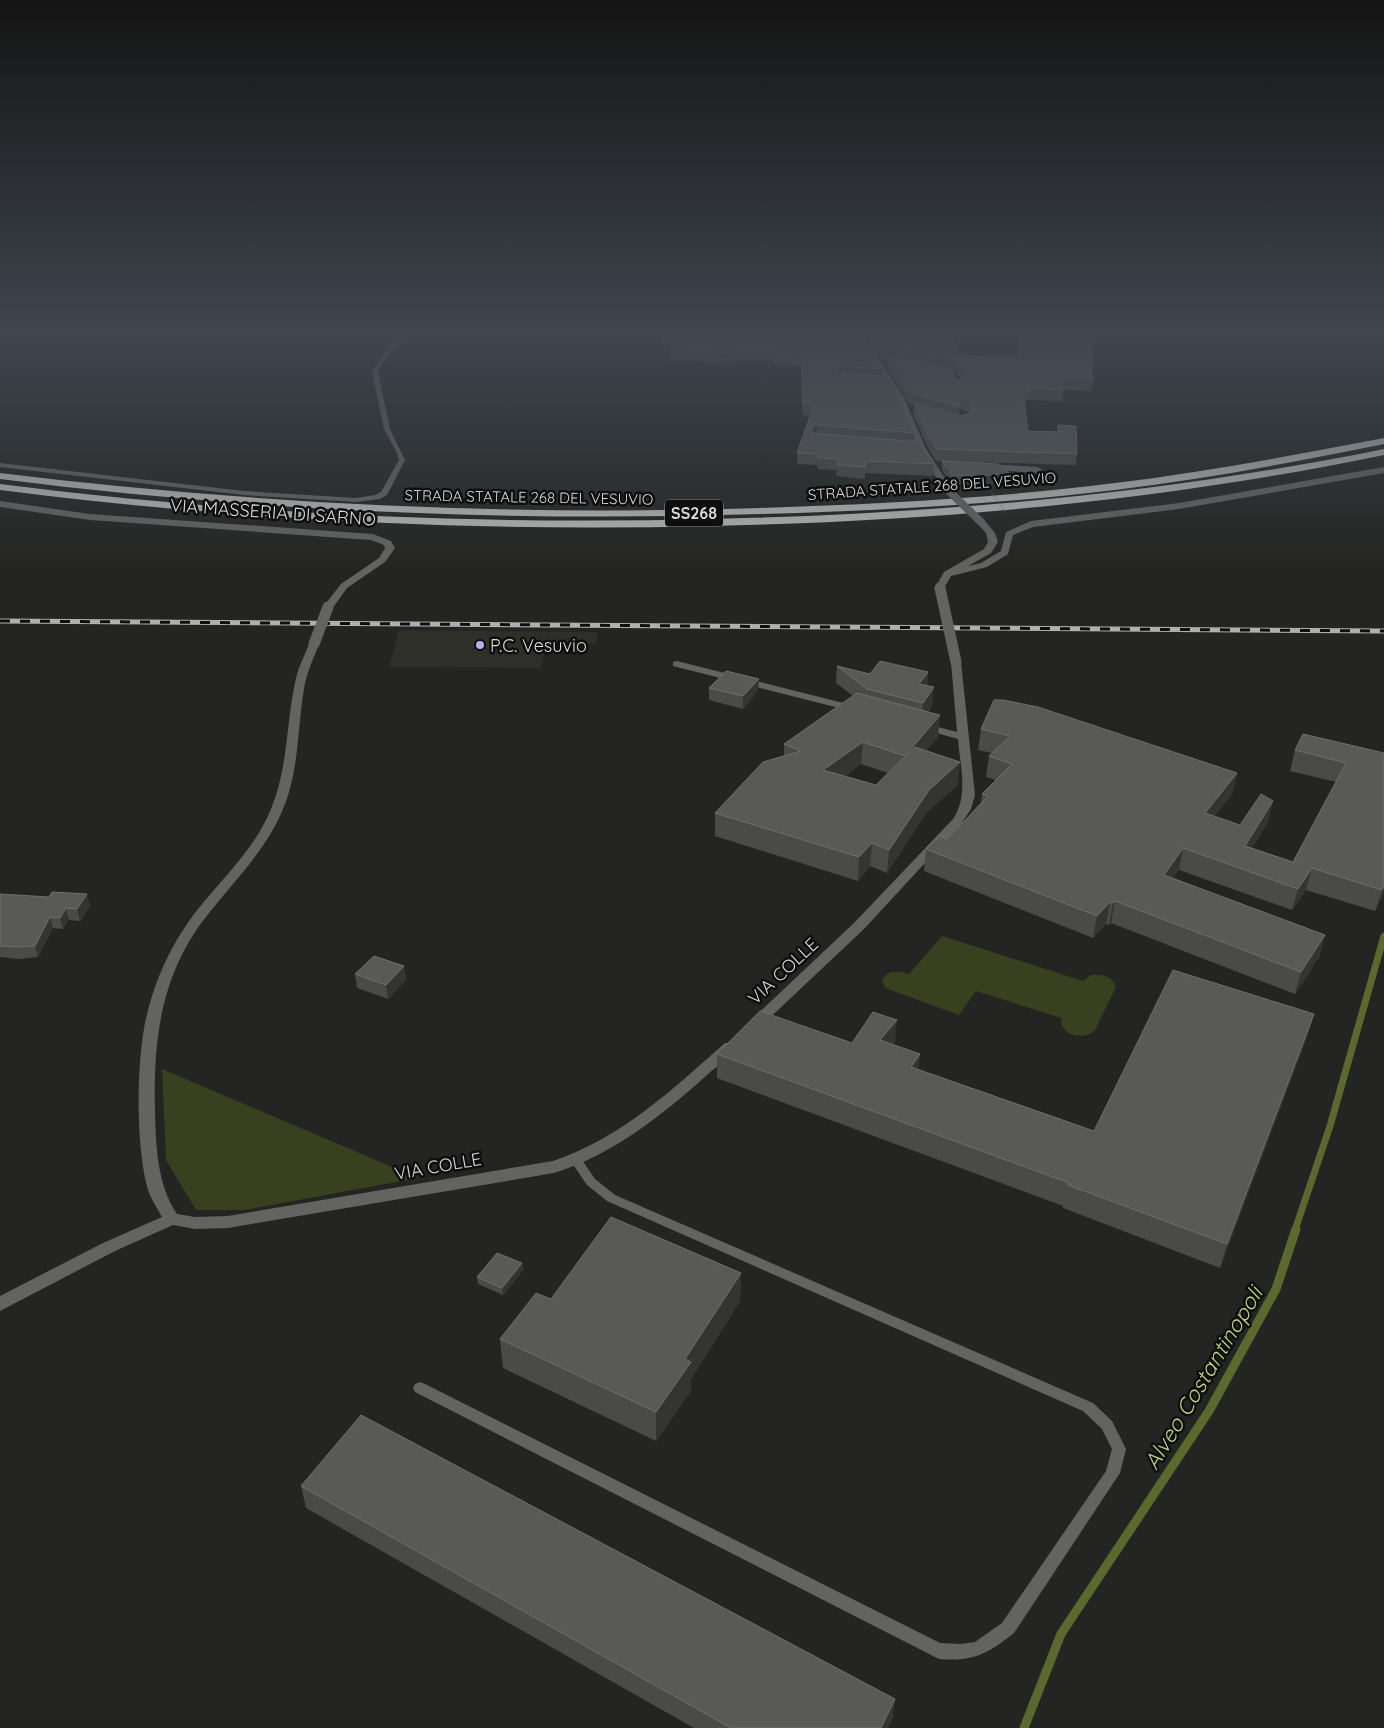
<svg xmlns="http://www.w3.org/2000/svg" width="1384" height="1728" viewBox="0 0 1384 1728" font-family="Quicksand,sans-serif">
<style>
.built{fill:#2d2f28}
.green{fill:#384020}
.lines{fill:none;stroke-linecap:round;stroke-linejoin:round}
.stream-far1{stroke:#5b692e;stroke-width:7}
.stream{stroke:#5b692e;stroke-width:9}
.lane{fill:#636362;fill-rule:evenodd}
.street{fill:#636362;fill-rule:evenodd}
.highway{fill:#babbb8;fill-rule:evenodd}
.rail-casing{stroke:#afafad;stroke-width:5}
.rail{stroke:#0d0e0d;stroke-width:3;stroke-dasharray:10;stroke-linecap:butt}
.path-bridge{stroke:#6d6d6b;stroke-width:2;stroke-dasharray:0.5 2.5;stroke-linecap:butt}
.street-bridge-far1{stroke:#636362;stroke-width:8}
.street-bridge{stroke:#636362;stroke-width:11}
.wall{fill:#4a4b48;fill-rule:evenodd}
.shaded-wall{fill:#343532}
.building{fill:#595a58;stroke:#6e6e6c}
.poi-dot{fill:#c2a8f2;stroke:#0d0e0d;stroke-width:2}
.labels{text-anchor:middle;dominant-baseline:central;stroke-width:5;stroke-linejoin:round;paint-order:stroke}
.far-street-label{font-size:15px;fill:#dadad9;stroke:#0d0e0d}
.shield{fill:#0d0e0d;stroke:#9c9d9c;stroke-width:1}
.shield-label{font-size:16px;font-weight:bold;fill:#dadad9}
.street-label{font-size:18px;fill:#dadad9;stroke:#0d0e0d}
.poi-label{font-size:18px;fill:#dadad9;stroke:#0d0e0d;text-anchor:start}
.near-water-label{font-size:22px;font-style:italic;fill:#c1d67f;stroke:#0d0e0d}
</style>
<rect width="100%" height="100%" fill="#242522"/>
<!-- built -->
<path class="built" d="M399,630l95,1 104,1 -2,12 -50,-1 -5,25 -152,-1z"/>
<!-- green -->
<path class="green" d="M942,936l141,45 8,-6c11,-1 21,1 25,12l-21,43c-10,11 -36,6 -34,-12l-85,-27 -17,24 -74,-27 -3,-8c6,-11 17,-9 27,-6z
M162,1069l256,109 -173,32h-49l-30,-50z"/>
<g class="lines">
<!-- stream-far1 -->
<path class="stream-far1" d="M1295,1230l35,-104 54,-190"/>
<!-- stream -->
<path class="stream" d="M1024,1728l37,-94 148,-223 67,-122 20,-60"/>
<!-- lane -->
<path class="lane" d="M405,330h6l-28,32 -5,10 12,57 15,31 -18,35 -7,4 -24,3 -112,-7 -244,-28v-4l244,28 112,7 19,-3 6,-3 18,-32 -2,-7 -13,-24 -12,-57 7,-12z
M576,1155l4,2 15,22 20,16 478,208 19,18 14,28 -6,24 -106,160c-26,21 -42,29 -75,26l-524,-267 -2,-4 2,-4 5,-2 5,2 515,259 20,1 15,-2 27,-19 104,-152 6,-22 -10,-20 -19,-18 -476,-210 -20,-16 -15,-22 -2,-3 2,-3z"/>
<!-- street -->
<path class="street" d="M853,330h8l43,68 22,51 27,42 -1,2h-6l-28,-44 -22,-51z
M973,330h12c-11,7 -42,14 -53,7l4,-2h22z
M1015,330c15,0 69,-3 79,3l-4,2 -71,-3z
M737,333h3v4l-20,3 -3,13h-6l3,-17z
M986,464l52,3 4,3 -4,3 -55,-4v-4z
M1384,467v6l-205,36 -146,18 -20,8 -5,19 -21,13 -36,9 -8,14h-6l-2,-2 9,-16 40,-23 4,-7 -2,-9 -10,-11 2,-2h6l11,13 3,9 -7,11 -23,13 13,-3 20,-12 5,-19 25,-11 148,-18z
M0,501l90,13 283,20 18,7 4,7 -10,14 -38,26 -15,21 -4,1 -5,-3 18,-23 38,-26 6,-10 -1,-3 -13,-5 -281,-20 -90,-13z
M314,641l5,3c-5,13 -11,26 -14,39 -8,42 -5,86 -22,126 -16,40 -48,71 -74,104 -48,59 -56,126 -54,199 1,35 2,72 22,102l18,3 33,-1 325,-55c68,-23 119,-71 172,-118h10l2,3c-7,11 -20,20 -30,29 -46,41 -93,79 -153,98l-326,55 -33,1 -22,-4 -58,26 -115,60v-15l103,-53 59,-26c-5,-9 -11,-18 -14,-27 -13,-45 -12,-136 0,-180 8,-31 21,-60 39,-86 27,-39 66,-70 84,-115 17,-41 15,-84 24,-126 2,-13 9,-26 14,-39z
M956,659l5,3 14,133 -4,14 -10,15 -97,105 -105,99h-10l-2,-3 2,-3 105,-99 99,-104c16,-24 7,-53 5,-80l-39,-11 -2,-2 6,-3 34,9 -6,-70z
M677,661l182,46 1,2 -5,3 -182,-46v-4z"/>
<!-- highway -->
<path class="highway" d="M1384,438v6c-89,18 -178,35 -269,46 -118,14 -236,21 -355,24 -255,8 -507,-3 -760,-35v-6c253,31 505,43 760,35 119,-4 237,-10 355,-25 91,-11 180,-28 269,-45z
M1384,449v6c-222,46 -446,66 -673,71 -238,6 -475,-6 -711,-36v-6c236,30 473,41 711,35 227,-5 451,-25 673,-70z"/>
<!-- rail casing -->
<g class="rail-casing">
<path id="rail" d="M0,621l1384,10"/>
</g>
<!-- rail -->
<use href="#rail" class="rail"/>
<!-- path-bridge -->
<path class="path-bridge" d="M988,486l19,29"/>
<!-- street-bridge-far1 -->
<path class="street-bridge-far1" d="M949,491l32,31"/>
<!-- street-bridge -->
<path class="street-bridge" d="M940,588l16,74
M314,644l14,-37"/>
</g>
<!-- wall -->
<path class="wall" d="M627,330h228v4l27,34v8l33,57 -1,8 20,23 -1,12 -68,-3v6l-29,-3 1,-6 -19,-1 -1,-4 -20,-1v-11l13,-37 -8,-1 -1,-49 -27,-1v-4h-39v2l-65,-3v-10l4,-6 -12,-1v-11zM721,333l-3,11 -7,-3 1,-5z
M862,330h89l2,17 5,7 19,2 41,1 -1,-9 1,-10 76,25 -2,11h-1l2,6 -1,11 -29,-1 -1,11 -35,-1 -1,3h-2l4,28 29,1 1,-7 19,29 -1,11 -140,-4 -8,-13 -15,-34 1,-9 -6,-2 -21,-35 1,-7 -6,-1 -12,-18 1,-8h-6zM953,372l9,6 -3,2 -5,-3zM960,409l9,3 1,1 -9,3h-2z
M942,461l66,21 -28,3 -30,-2 -1,-7h-3l-4,-6z
M837,666l33,8 58,-2 -1,14 5,19 -4,7 10,25 -12,14 32,34 -31,27 -40,61 -17,-7 -12,15 -143,-45v-23l69,-57v-12l69,-48 -17,-13zM861,764l27,9 -12,12 -31,-9z
M709,688l49,3 -15,18 -34,-9z
M981,729l256,44 -5,21 -18,23 26,8 28,-3 -16,26 41,14 43,-80 -46,-11 5,-21 89,3v139l-9,19 -69,-21 -14,20 -113,-40 -7,8 153,57 -6,22 -24,37 -184,-71 -2,2 -3,-1 -13,14 -169,-67 2,-22 21,-10 34,-36 1,-9 14,-14 -10,-3 3,-21 3,-3 -14,-3z
M0,894l90,12 -10,15 -11,-1 -6,9 -10,-1 -15,29 -19,2 -19,-2z
M404,966l2,14 -18,19 -31,-11 -2,-14z
M1314,1014l-7,23 -87,231 -157,-60v-2l-346,-128v-24l135,-11h43l-2,2 27,9 -2,15 176,62z
M522,1263l1,7 -20,25 -25,-11 -1,-7z
M741,1273l-1,28 -49,78v12l-35,50 -153,-73 -3,-29 51,-40z
M301,1486l594,213 -3,21 -4,8h-194l-388,-220z"/>
<!-- shaded-wall -->
<path class="shaded-wall" d="M711,330h17v1l-16,5 -4,15v-11z
M841,367l-1,10 -5,-6z
M817,425l-1,11 -5,2 1,-11z
M1009,473l-1,9 -28,3 1,-9z
M928,672l-2,18 -7,-6z
M759,679l-1,12 -15,18v-13z
M934,687l-2,18 -11,16 2,-18z
M940,715l-2,22 -35,41 2,-22z
M863,742l-2,22 -39,28 1,-22z
M960,762l-2,23 -31,27 -40,61 2,-23 40,-60z
M1237,773l-5,21 -32,41 5,-22z
M1273,801l-5,21 -28,45 5,-21z
M872,843l-2,23 -12,15 1,-24z
M1183,848l-4,22 -20,27 5,-22z
M1312,868l-6,22 -14,20 6,-21z
M1384,885v7l-9,19 7,-21z
M87,894l3,12 -10,15 -3,-12z
M1115,901l-4,22 -2,2 4,-22z
M1110,902l-4,22 -13,14 4,-22z
M66,908l3,12 -6,9 -3,-11z
M50,917l3,11 -15,29 -3,-11z
M1325,935l-6,22 -24,37 6,-22z
M404,966l2,14 -18,19 -2,-14z
M1314,1014l-7,23 -87,231 7,-24z
M897,1020l-2,23 -17,21 2,-24z
M920,1054l-3,23 -6,-10z
M522,1263l1,7 -20,25 -1,-7z
M741,1273l-1,28 -49,78v12l-35,50v-29l29,-53z
M895,1699l-3,21 -4,8h-7z"/>
<!-- building -->
<path class="building" d="M663,330h48l-3,10 10,4 4,-14h38l101,4 21,34 -41,-1 -6,4 5,3 48,2 27,57 -98,-8 -5,2v6l107,9 15,22 -68,-3 -1,6 -28,-2 1,-6 -20,-1v-4l-21,-1 17,-48 -11,-1 -2,-48 -27,-1 1,-4h-40v2l-65,-3 11,-16 -19,-1z
M952,330l1,17h4l1,7 19,2 44,1 -3,-19 72,2 4,23h-6l5,17 -33,-1 3,11 -36,-2 1,4h-5l5,39 30,1v-7l18,1 1,28 -140,-5 -8,-12 -15,-34 47,13 11,-4 -1,-11 -10,-3 -2,9 -50,-15 -21,-35 24,2 25,6 16,6 1,6 5,3 7,-3 -3,-9 -8,-6 -20,-8 -52,-5 -12,-18z
M942,461l57,3 10,9 -28,3 -30,-1 -1,-7 -4,-1z
M880,661l48,11 -9,12 15,3 -11,16 -56,-14 -30,-23 33,8z
M726,671l33,8 -16,17 -34,-8z
M857,693l83,22 -35,41 -42,-14 -40,28 53,15 39,-38 45,15 -31,28 -40,60 -17,-7 -13,14 -144,-44 48,-51 38,-11 -17,-7z
M994,700h9l35,7 199,66 -32,40 35,12 21,-31 12,7 -28,45 48,16 53,-99 -51,-13 8,-16 81,19v132l-2,5 -70,-22 -14,21 -115,-41 -19,27 161,60 -24,37 -186,-71 -2,2 -3,-1 -13,14 -171,-67 14,-13 7,3 41,-43 -6,-2 30,-30 -23,-8 21,-20 -29,-7z
M52,892l35,2 -10,15 -11,-1 -6,10 -10,-1 -15,29 -19,1 -16,-1v-52l49,3z
M374,956l30,10 -18,19 -31,-11z
M1173,970l141,44 -87,230 -159,-59 1,-2 -352,-129 43,-43 92,32 21,-31 24,8 -17,20 40,14 -9,13 183,64z
M611,1217l130,56 -56,86 6,3 -35,50 -156,-73 36,-46 15,6z
M497,1253l25,10 -20,25 -25,-11z
M361,1415l534,284 -14,29h-150l-430,-242z"/>
<!-- sky -->
<linearGradient id="sky" x2="0" y2="1"><stop stop-color="#141413"/><stop offset="0.58" stop-color="#3f464f"/><stop offset="1" stop-color="#3f464f" stop-opacity="0"/></linearGradient>
<rect width="1384" height="572" fill="url(#sky)"/>
<!-- markers -->
<circle class="poi-dot" cx="480" cy="645" r="5"/>
<g class="labels">
<!-- far-street labels -->
<g class="far-street-label">
<text transform="translate(932 486) rotate(-4)">STRADA STATALE 268 DEL VESUVIO</text>
<text transform="translate(529 497) rotate(1)">STRADA STATALE 268 DEL VESUVIO</text>
</g>
<!-- shield labels -->
<rect class="shield" x="665" y="499.5" width="58" height="27" rx="4"/>
<g class="shield-label">
<text x="694" y="513">SS268</text>
</g>
<!-- street labels -->
<g class="street-label">
<text transform="translate(273 512) rotate(4)">VIA MASSERIA DI SARNO</text>
<text transform="translate(783 971) rotate(-43)">VIA COLLE</text>
<text transform="translate(438 1166) rotate(-10)">VIA COLLE</text>
</g>
<!-- poi labels -->
<g class="poi-label">
<text x="490" y="645">P.C. Vesuvio</text>
</g>
<!-- near-water labels -->
<g class="near-water-label">
<text transform="translate(1203 1378) rotate(-59)">Alveo Costantinopoli</text>
</g>
</g>
</svg>
